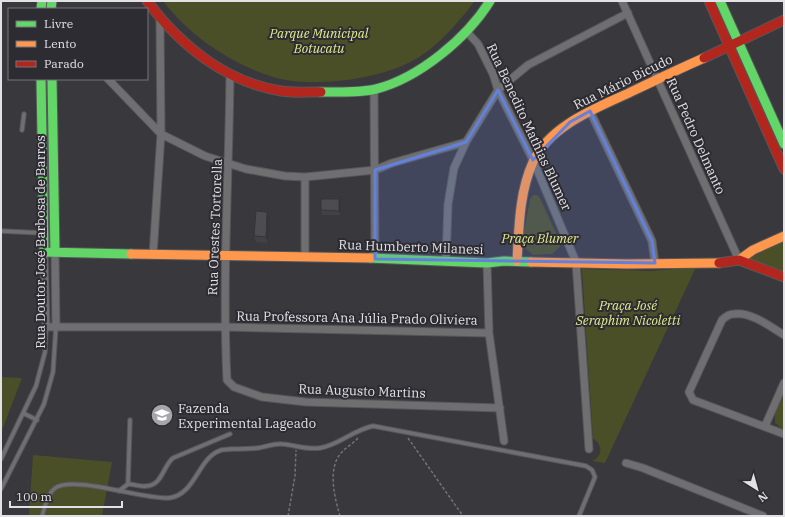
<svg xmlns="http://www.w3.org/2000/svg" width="785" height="517" viewBox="0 0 785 517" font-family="'IBM Plex Serif',serif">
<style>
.green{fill:#4b4f28}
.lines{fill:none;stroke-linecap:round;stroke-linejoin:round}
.lane-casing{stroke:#57575a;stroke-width:5.5}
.street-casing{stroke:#57575a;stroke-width:9}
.fast-casing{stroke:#57575a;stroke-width:11}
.slow-casing{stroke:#57575a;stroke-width:11}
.jam-casing{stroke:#57575a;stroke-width:11}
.path{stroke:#737375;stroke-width:1.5;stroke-dasharray:3 2;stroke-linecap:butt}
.lane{stroke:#6f6e71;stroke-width:3.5}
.street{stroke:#6f6e71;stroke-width:7}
.fast{stroke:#63d668;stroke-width:9}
.slow{stroke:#ff974d;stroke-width:9}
.jam{stroke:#b3261e;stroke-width:9}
.wall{fill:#424144}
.shaded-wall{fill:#363537}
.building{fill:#4d4c4f;stroke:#363537}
.marked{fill:#6281dd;fill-opacity:0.2;stroke:#6281dd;stroke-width:3;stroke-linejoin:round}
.labels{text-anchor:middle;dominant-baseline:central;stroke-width:4;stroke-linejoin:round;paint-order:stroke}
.park-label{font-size:13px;font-style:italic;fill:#e2ed8a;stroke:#2e2c33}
.street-label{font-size:13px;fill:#e2e1e6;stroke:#2e2c33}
.poi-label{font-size:13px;fill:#e2e1e6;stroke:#2e2c33;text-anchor:start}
</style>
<rect width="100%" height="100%" fill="#39383c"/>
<!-- green -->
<path class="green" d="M163,1h312c-19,24 -42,52 -71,64 -33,15 -96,23 -131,12 -43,-14 -82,-40 -110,-76z
M533,195h4l3,3 19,42 1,7 -8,7 -19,1 -9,-8 -1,-9 7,-39z
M784,241v30l-37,-12z
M696,267l-91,196 -13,-2c12,-6 10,-16 1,-23l-11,-169 69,2z
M1,377l21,1 -21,55z
M784,395v35l-9,-7v-10z
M33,455l79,7 -10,54h-73z"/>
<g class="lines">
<!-- lane casing -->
<g class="lane-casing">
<path id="lane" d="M22,130l2,-16
M1,231l42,2
M23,413l14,7
M1,459l35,-73 9,-34 1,-25
M128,484l2,-64
M1,489l43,-85 9,-32 3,-46
M119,491l9,-7c6,0 12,3 18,2 16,0 17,-20 27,-28l57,-24
M42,516c3,-9 5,-21 12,-27 17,-15 90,11 115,9 26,-3 29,-39 50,-47 3,-2 8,-1 12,-2 9,0 18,0 27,-1 8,-1 15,-5 24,-4 13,1 25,6 38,4 19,-3 33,-18 53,-22l213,40 6,4 3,7 -16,39"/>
</g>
<!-- street casing -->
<g class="street-casing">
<path id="street" d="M622,1l117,259
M467,32l11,12 15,30 5,16 35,70 43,102 13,187
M230,75c-1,101 -8,204 -3,305l7,7 28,10 44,5 194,6
M108,79l53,55 44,22 41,13 39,7 20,1 70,-7 17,-7 74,-21
M374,89l1,170
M590,111l62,130 3,22
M305,177v79
M44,252l2,75h178l265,6
M55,252l1,74
M153,255l8,-121 -1,-114
M446,260l2,-56 6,-36 12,-26 32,-52 30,-25 100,-52
M487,263l2,70 15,108
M784,335c-13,-8 -34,-24 -50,-21 -5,0 -9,3 -12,6l-33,72 4,8 91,34
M765,426l19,-43
M626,463l17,5 120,48"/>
</g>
<!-- fast casing -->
<g class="fast-casing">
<path id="fast" d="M720,1l64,143
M41,9l1,-8
M51,9l1,-8
M41,79l3,173 87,2
M52,79l3,173
M321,92c18,0 38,1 55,-3 43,-11 91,-51 114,-88
M370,258l117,5 17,-2 27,1"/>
</g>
<!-- slow casing -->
<g class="slow-casing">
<path id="slow" d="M131,254l239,4
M739,260l14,-10 31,-14
M517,261c2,-33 2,-68 16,-99 17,-38 67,-55 102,-72 23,-11 46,-22 69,-32
M531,262l96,2 92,-1"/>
</g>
<!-- jam casing -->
<g class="jam-casing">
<path id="jam" d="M147,1c33,44 78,81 134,90 13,2 27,1 40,1
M709,1l75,168
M704,58l80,-38
M719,263l20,-3 45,17"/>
</g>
<!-- path -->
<path class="path" d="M408,438l55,78
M288,516l7,-40 1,-26
M340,516c-5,-17 -13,-47 1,-63 5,-6 13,-10 18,-16"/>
<!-- lane -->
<use href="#lane" class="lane"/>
<!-- street -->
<use href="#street" class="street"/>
<!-- fast -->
<use href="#fast" class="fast"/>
<!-- slow -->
<use href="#slow" class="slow"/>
<!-- jam -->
<use href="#jam" class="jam"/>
</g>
<!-- wall -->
<path class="wall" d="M339,199l2,4v12h-19l-1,-5z
M267,212l3,6 -2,25 -12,-1 -2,-6z"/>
<!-- shaded-wall -->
<path class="shaded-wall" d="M339,199l2,4v12l-2,-4z
M267,212l3,6 -2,25 -2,-6z"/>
<!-- building -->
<path class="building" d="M321,199h18v12l-18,-1z
M256,211l11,1 -1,25 -12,-1z"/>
<!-- marked area -->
<path class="marked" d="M498,90l35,70 37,-38 20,-11 62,130 3,22 -280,-4v-89l91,-28z"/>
<!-- icons -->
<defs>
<g id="university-disc" transform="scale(1.15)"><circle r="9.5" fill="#a7a6aa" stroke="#2e2c33"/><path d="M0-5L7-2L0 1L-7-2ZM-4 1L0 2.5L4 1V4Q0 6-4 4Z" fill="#fff"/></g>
</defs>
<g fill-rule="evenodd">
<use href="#university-disc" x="162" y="415"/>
</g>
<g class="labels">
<!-- park labels -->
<g class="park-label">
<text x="319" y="33">Parque Municipal<tspan x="319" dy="15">Botucatu</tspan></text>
<text x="540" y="238">Praça Blumer</text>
<text x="628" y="305">Praça José<tspan x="628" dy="15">Seraphim Nicoletti</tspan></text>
</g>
<!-- street labels -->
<g class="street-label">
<text transform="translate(623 82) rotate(-26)">Rua Mário Bicudo</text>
<text transform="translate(529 127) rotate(65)">Rua Benedito Mathias Blumer</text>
<text transform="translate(696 136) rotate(66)">Rua Pedro Delmanto</text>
<text transform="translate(215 227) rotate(-88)">Rua Orestes Tortorella</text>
<text transform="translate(40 242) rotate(-90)">Rua Doutor José Barbosa de Barros</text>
<text transform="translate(411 247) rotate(2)">Rua Humberto Milanesi</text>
<text transform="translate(357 318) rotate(1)">Rua Professora Ana Júlia Prado Oliviera</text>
<text transform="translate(362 391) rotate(2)">Rua Augusto Martins</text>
</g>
<!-- poi labels -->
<g class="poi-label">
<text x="178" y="408">Fazenda<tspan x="178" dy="15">Experimental Lageado</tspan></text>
</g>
</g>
<!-- border -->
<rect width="785" height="517" fill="none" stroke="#e2e1e6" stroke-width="4"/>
<!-- legend -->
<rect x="8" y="8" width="140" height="72" fill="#2e2c33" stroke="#76747b"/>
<rect x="16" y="21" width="20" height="6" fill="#63d668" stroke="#76747b"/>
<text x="44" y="28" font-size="12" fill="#e2e1e6">Livre</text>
<rect x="16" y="41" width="20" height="6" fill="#ff974d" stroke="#76747b"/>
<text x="44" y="48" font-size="12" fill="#e2e1e6">Lento</text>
<rect x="16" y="61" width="20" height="6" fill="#b3261e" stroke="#76747b"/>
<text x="44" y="68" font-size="12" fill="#e2e1e6">Parado</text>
<!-- north arrow -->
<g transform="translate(757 489) rotate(143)" stroke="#2e2c33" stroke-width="3" paint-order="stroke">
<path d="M0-3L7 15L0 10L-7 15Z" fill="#e2e1e6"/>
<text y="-6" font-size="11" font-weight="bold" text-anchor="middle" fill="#e2e1e6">N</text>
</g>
<!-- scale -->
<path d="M10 501v6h112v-6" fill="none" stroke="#e2e1e6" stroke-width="2"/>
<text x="16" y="501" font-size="12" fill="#e2e1e6" stroke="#2e2c33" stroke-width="3" paint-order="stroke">100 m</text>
</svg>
